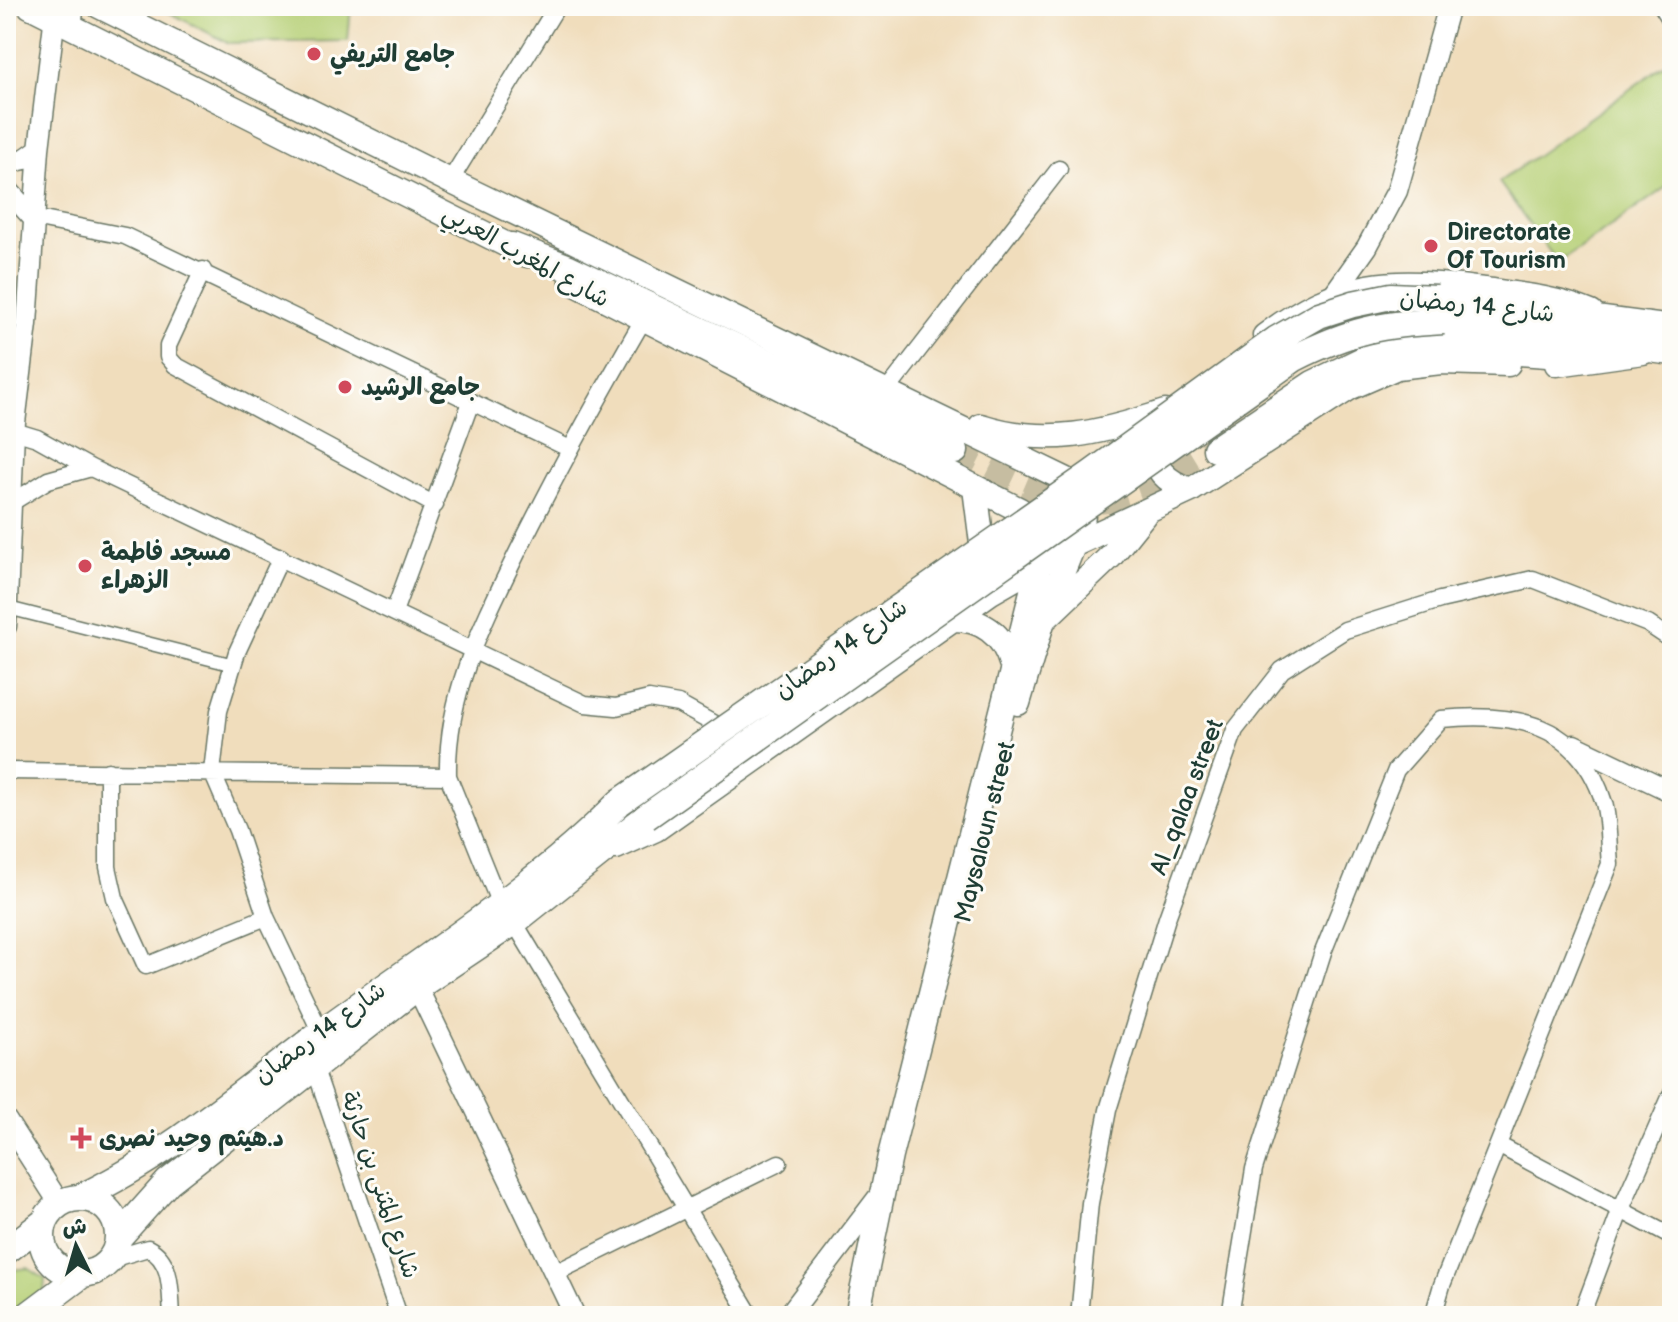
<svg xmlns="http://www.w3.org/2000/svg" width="1678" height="1322" viewBox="0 0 1678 1322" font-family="'Balsamiq Sans','Playpen Sans Arabic',sans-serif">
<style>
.green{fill:#b5cf74;stroke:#6a8654;stroke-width:2}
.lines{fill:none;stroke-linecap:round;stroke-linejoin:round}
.primary-tunnel{stroke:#c6bda1;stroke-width:26;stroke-dasharray:26 13;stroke-linecap:butt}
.pedestrian-casing{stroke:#687564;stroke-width:15}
.minor-casing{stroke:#687564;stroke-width:19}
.tertiary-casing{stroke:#687564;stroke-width:23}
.secondary-casing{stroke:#687564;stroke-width:27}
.primary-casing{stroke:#687564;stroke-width:29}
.pedestrian{stroke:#fff;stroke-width:12}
.minor{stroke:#fff;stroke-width:16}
.tertiary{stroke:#fff;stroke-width:20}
.secondary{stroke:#fff;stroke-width:24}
.primary{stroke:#fff;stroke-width:26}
.primary-bridge-casing{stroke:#687564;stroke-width:29;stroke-linecap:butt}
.primary-bridge{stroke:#fff;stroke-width:26}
.poi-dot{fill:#d1495b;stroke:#fdfcf7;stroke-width:3}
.labels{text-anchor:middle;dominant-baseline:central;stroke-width:6;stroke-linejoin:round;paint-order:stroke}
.poi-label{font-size:24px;font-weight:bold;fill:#1f3d34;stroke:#fdfcf7;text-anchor:start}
.street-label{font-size:24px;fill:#1f3d34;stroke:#fdfcf7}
</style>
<rect width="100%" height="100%" fill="#fdfcf7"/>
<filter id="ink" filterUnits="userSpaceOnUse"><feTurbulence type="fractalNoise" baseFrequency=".0125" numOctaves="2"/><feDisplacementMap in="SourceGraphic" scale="16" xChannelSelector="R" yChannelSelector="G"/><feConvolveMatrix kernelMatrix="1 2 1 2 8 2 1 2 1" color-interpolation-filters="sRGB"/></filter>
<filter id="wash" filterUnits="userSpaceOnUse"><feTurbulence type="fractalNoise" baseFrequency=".006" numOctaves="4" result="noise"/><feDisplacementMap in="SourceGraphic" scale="32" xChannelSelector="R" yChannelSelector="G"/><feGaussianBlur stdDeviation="1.8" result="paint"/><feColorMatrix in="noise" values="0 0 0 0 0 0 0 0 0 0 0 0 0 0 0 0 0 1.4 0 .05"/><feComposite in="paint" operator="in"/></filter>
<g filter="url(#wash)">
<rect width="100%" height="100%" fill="#f0ddbc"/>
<!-- green -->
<path class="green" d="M157,6h194l-3,35 -120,2z
M1664,65l8,12v106l-114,80 -59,-81z
M28,1268l17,11 -2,27 -14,10h-23v-45z"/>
</g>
<g filter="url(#ink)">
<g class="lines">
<!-- primary-tunnel -->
<path class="primary-tunnel" d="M955,451c52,25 107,63 168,46 32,-8 63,-31 93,-48"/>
<!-- pedestrian casing -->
<g class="pedestrian-casing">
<path id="pedestrian" d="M8,608l226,57"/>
</g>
<!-- minor casing -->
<g class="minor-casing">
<path id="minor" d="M1662,6l10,16
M450,181l107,-175
M33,218l92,18 443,212
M203,270l-35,76v11l7,8 260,140
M886,392l173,-223
M14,431l23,7 54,30 494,236 31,3 33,-8 29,5 38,21
M11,503l37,-23 43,-12
M281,557l-44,95 -18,59 -7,61 25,58 29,87 55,116
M394,612l77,-210
M6,771l442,5c-2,-82 35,-153 70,-225 39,-79 81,-155 125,-231
M108,771v96l7,31 31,68 120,-49
M448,776l51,126
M514,922l237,394
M315,1069l84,247
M1500,1146l172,91
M111,1259l37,-11c25,13 22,43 24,68
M555,1273l224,-110
M1079,1316l11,-113 18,-93 59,-192 68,-188 47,-60 63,-40 95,-30 93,-21 115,45 24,16
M1230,1316l24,-147 69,-217 73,-182 45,-51c74,-7 138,3 163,84 5,18 4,42 6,61l-168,421 -9,31
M1581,1316l40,-107 51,-116"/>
</g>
<!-- tertiary casing -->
<g class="tertiary-casing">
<path id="tertiary" d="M71,25l3,-19
M6,163l19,-4 14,-10
M6,188l27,30
M1333,295l34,-48 30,-56 52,-185
M6,626l8,-195 13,-107 12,-175 17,-143
M1574,745l98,47
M417,987l158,329
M6,1120l54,84
M788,1316l92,-121"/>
</g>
<!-- secondary casing -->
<g class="secondary-casing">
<path id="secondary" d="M30,6l497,249
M99,6l351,175 617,299 12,13 5,13 -2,18 -39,96 -25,83
M572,282l448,228 19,25 2,21 -151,600 -33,160
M1265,336c76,-58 128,-58 219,-46 38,5 72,8 107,23
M1557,364l86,-12
M981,426c66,21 120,7 184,-14
M1150,442c4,27 15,40 41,48
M975,488l7,55
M1048,616l63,-60 33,-41
M951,619c30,-1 52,15 60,44
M616,847l40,-18 335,-237 82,-47 118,-55 160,-103 46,-20 44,-5 67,2"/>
</g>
<!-- primary casing -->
<g class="primary-casing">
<path id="primary" d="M512,246l57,22 386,183
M1437,298l235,31
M1444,321l228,31
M1216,449l97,-65 56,-27 38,-9 45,-1 109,8 37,-12
M79,1198c91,-43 171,-113 251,-172 98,-71 205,-138 290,-224
M42 1236a38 38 0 1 1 76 0a38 38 0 1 1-76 0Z
M118,1238l50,-56 249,-195 97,-65 132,-105
M6,1251l38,-29
M27,1316l56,-42"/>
</g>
<!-- pedestrian -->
<use href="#pedestrian" class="pedestrian"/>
<!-- minor -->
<use href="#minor" class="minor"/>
<!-- tertiary -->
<use href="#tertiary" class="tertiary"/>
<!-- secondary -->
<use href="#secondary" class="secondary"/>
<!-- primary -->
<use href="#primary" class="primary"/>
<!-- primary-bridge casing -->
<g class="primary-bridge-casing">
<path id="primary-bridge" d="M620,802l471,-328 186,-135 42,-24 34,-11 38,-8 46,2
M646,817l649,-459c56,-28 86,-34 149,-37"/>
</g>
<!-- primary-bridge -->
<use href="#primary-bridge" class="primary-bridge"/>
</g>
</g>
<!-- markers -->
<g class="poi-dot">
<circle cx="314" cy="54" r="8"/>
<circle cx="1431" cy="246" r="8"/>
<circle cx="345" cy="387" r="8"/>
<circle cx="85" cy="566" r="8"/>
<path d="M77 1126h8v8h8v8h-8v8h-8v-8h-8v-8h8z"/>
</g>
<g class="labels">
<!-- poi labels -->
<g class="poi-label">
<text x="330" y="54">جامع التريفي</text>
<text x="1447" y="232">Directorate<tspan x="1447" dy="28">Of Tourism</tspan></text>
<text x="361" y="387">جامع الرشيد</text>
<text x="101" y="552">مسجد فاطمة<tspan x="101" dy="28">الزهراء</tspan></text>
<text x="99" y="1138">د.هيثم وحيد نصرى</text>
</g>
<!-- street labels -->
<g class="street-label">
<text transform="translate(526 256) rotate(29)">شارع المغرب العربي</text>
<text transform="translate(1477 306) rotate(6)">شارع 14 رمضان</text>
<text transform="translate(841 649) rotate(-35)">شارع 14 رمضان</text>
<text transform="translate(1187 797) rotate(-69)">Al_qalaa street</text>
<text transform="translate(985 832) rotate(-76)">Maysaloun street</text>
<text transform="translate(320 1033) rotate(-36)">شارع 14 رمضان</text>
<text transform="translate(380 1185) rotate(71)">شارع المثنى بن حارثة</text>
</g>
</g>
<!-- margin -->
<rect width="1678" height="1322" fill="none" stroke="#fdfcf7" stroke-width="32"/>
<!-- north arrow -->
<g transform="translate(76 1246) rotate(355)" stroke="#fdfcf7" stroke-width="6" paint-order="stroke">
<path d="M0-6L14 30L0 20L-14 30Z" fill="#1f3d34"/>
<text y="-12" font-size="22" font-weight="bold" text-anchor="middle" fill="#1f3d34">ش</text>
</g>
</svg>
